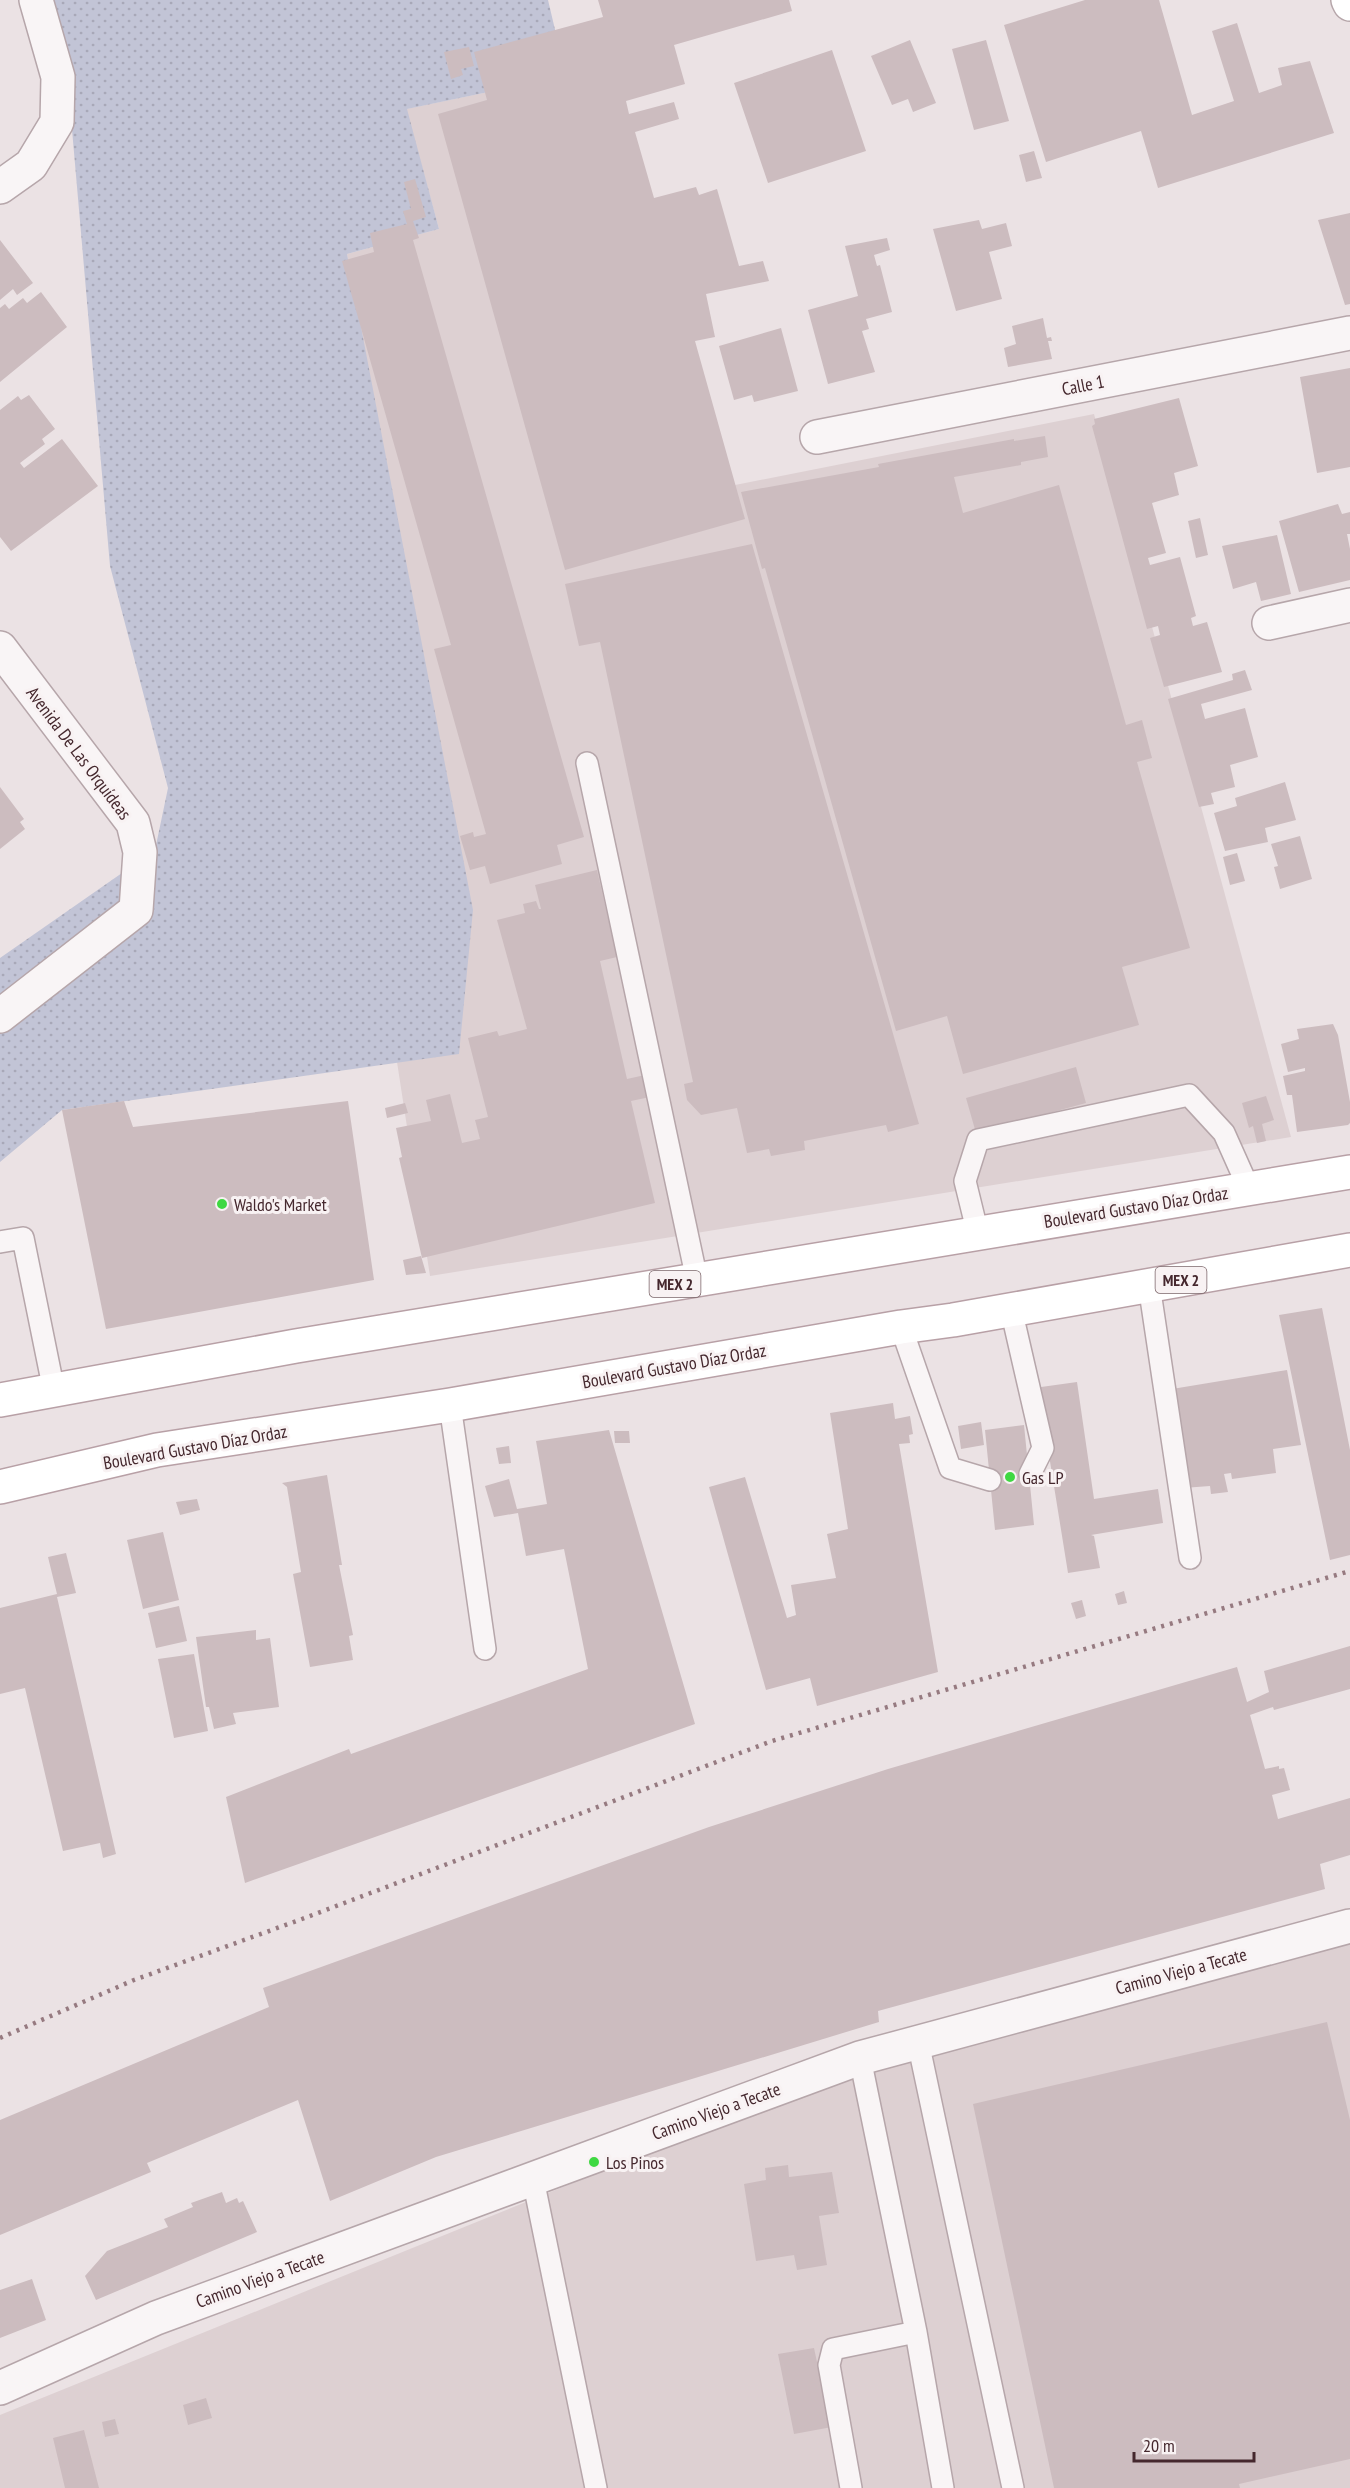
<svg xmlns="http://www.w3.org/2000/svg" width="1350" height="2488" viewBox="0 0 1350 2488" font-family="'PT Sans Narrow',sans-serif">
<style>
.built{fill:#ddd0d2}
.grass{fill:url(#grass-dots)}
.building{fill:#ccbcbf}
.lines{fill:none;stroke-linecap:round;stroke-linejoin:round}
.lane-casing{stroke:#b6a6aa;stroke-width:24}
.street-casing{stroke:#b6a6aa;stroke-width:36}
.secondary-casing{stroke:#b6a6aa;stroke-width:36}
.primary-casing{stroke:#b8a0a6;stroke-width:36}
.lane{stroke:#f9f5f6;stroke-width:21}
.street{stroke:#f9f5f6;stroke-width:33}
.secondary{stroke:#fff;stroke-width:33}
.primary{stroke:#fff;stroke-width:33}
.rail{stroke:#967a80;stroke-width:4.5;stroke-dasharray:3 6;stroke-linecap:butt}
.poi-dot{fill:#3fd842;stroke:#f8f2f3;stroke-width:2}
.labels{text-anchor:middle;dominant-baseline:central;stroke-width:6;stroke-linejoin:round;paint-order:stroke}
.shield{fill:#f8f2f3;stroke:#7b6569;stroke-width:1.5}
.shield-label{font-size:16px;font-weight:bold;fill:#45282e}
.street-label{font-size:18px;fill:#45282e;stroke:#f8f2f3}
.poi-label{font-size:18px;fill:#45282e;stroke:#f8f2f3;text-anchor:start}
</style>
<defs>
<pattern id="grass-dots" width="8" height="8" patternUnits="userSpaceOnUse" patternTransform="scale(1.5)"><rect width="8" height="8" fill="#c2c4d6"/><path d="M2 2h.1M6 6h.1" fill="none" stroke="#a8a8b8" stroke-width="1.8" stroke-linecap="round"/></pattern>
</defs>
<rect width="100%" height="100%" fill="#ebe2e4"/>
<!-- built -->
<path class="built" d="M566,76l164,410 364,-72 197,723 -861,139 -33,-214 62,-9 -112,-799 92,-25 -33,-120z
M1350,1941v547h-1350v-73l879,-356z"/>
<!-- grass -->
<path class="grass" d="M54,0h494l18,76 -159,33 32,120 -92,25 126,656 -14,144 -397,56 -62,52v-204l155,-108 13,-62 -58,-222 -43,-494z"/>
<!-- building -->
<path class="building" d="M598,0h191l3,11 -118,34 11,39 -59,17 3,13 45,-12 5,17 -44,13 19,66 42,-11 3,8 18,-6 22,77 24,-5 6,20 -63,13 9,43 -20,4 50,178 -180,51 -127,-456 49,-14 -13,-48 129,-35z
M1085,0h74l33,115 42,-14 -22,-70 25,-8 22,70 23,-8 -4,-17 32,-7 24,72 -176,55 -17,-57 -95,31 -42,-137z
M910,40l26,63 -23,9 -5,-13 -16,6 -21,-49z
M986,40l23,81 -35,9 -22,-81z
M469,47l5,19 -13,3 2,6 -12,4 -7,-27z
M832,50l34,101 -98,32 -34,-100z
M1034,151l8,27 -16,4 -7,-27z
M415,179l11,38 -13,4 6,17 -6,2 171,597 -27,8 5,19 -72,20 -5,-18 -15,4 -10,-34 13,-4 1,5 12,-3 -52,-185 17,-4 -109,-384 32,-9 -4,-19 37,-9 -4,-13 8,-2 -7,-27z
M1350,213v91l-5,1 -27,-85z
M979,220l3,9 24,-6 6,23 -23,6 13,47 -46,12 -23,-82z
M887,238l3,12 -16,5 3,11 3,-1 12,47 -26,7 3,10 -7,2 13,41 -47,12 -20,-74 50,-14 -13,-50z
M0,240l33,43 -16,12 -4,-6 -13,11z
M41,292l26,35 -67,55v-74l5,-4 4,5 14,-11 4,5z
M1043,318l4,20 4,-1 1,4h-4l4,18 -44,8 -4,-19 12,-4 -4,-18z
M781,328l17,63 -44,11 -2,-7 -18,5 -15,-54z
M1350,368v99l-33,6 -17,-96z
M29,395l26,34 -13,10 3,5 -25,19 4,5 38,-29 36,47 -87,65 -11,-14v-127l18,-14 3,4z
M1179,398l19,68 -24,7 5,22 -27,8 14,50 -18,5 2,7 30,-8 16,59 -5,2 2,8 14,-4 15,50 -58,15 -14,-49 10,-3 -2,-9 -11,3 -55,-203 3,-2 -1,-5z
M1045,436l3,21 -27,5v3l-67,12 9,36 96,-28 67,240 16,-5 10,38 -15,4 53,186 -68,19 17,58 -176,49 -16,-58 -51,15 -131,-463 -3,1 -21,-77 138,-25 -1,-3 136,-25v2z
M1338,504l4,10 8,-2v22h-3l3,15v31l-51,12 -20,-71z
M1200,518l8,37 -12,3 -8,-37z
M1277,535l14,59 -30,7 -5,-19 -23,7 -11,-43z
M752,544l167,580 -31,8 -2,-7 -82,16 1,9 -34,6 -2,-7 -22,4 -10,-45 -36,7 -14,-15 -3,-16 9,-2 -93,-440 -21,4 -14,-62z
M1245,670l7,20 -51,14 4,15 40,-11 13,49 -28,8 5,22 -24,6 3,11 -15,3 -31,-108 65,-19 -1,-6z
M1285,782l11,38 -31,8 3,14 -43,9 -11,-38 23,-7 -2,-8z
M0,787l24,32 -4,3 5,7 -25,20z
M1300,836l12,43 -32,10 -6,-22 4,-1 -7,-22z
M1237,853l8,28 -15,4 -7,-28z
M597,870l20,87 -17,4 27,118 18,-4 5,22 -19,4 24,102 -233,55 -23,-100 3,-1 -6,-29 35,-7 -5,-21 24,-6 12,49 18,-4 -5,-19 13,-3 -20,-79 29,-7 2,5 28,-7 -30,-109 28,-7 -2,-9 13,-3 3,8h2l-6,-24z
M1333,1024l5,11 12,67v21l-2,2 -51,7 -5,-37h-5l-4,-19 22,-5v-3l-17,4 -7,-28 18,-5 -2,-10z
M1076,1067l10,36 -110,30 -10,-35z
M1266,1096l8,24 -12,4 4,17 -9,2 -4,-17 -4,2 -7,-25z
M124,1101l9,26 215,-26 26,179 -268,49 -44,-219z
M405,1103l3,10 -21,5 -2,-10z
M421,1256l5,17 -20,2 -3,-15z
M1322,1308l28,142v105l-20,5 -51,-245z
M1287,1370l14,75 -28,4 3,24 -44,6 -1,-6 -7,1 4,18 -17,2 -1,-8 -27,2 -17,-98z
M1077,1382l17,117 64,-10 5,34 -72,12 3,1 6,32 -32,5 -25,-155 -9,-30z
M893,1403l2,16 15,-3 3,18 -4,1 1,8 -11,1 39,228 -121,34 -7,-28 -44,12 -57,-203 36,-10 42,141 9,-3 -5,-30 45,-7 -9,-44 21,-5 -18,-116z
M981,1422l3,23 -23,4 -3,-23z
M1024,1425l10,100 -39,5 -10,-100z
M609,1430l86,294 -450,159 -19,-86 123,-48 2,5 237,-85 -24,-120 -38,7 -8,-43 -24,4 -9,-31 24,-7 8,30 30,-5 -11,-63z
M614,1431h15l1,12h-15z
M509,1446l2,17 -12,1 -3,-16z
M327,1475l15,90h-3l14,70 -4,1 4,24 -43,7 -17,-93 8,-2 -14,-85 -5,-4z
M197,1499l3,11 -20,5 -4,-13z
M163,1532l16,68 -36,9 -16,-69z
M66,1553l10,40 -19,4 59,257 -13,4 -3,-15 -37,8 -38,-163 -25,6v-86l57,-14 -9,-37z
M1124,1591l3,12 -9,2 -3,-11z
M1082,1600l4,16 -10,3 -5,-16z
M179,1606l8,35 -31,7 -8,-35z
M256,1630v10l14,-2 9,69 -46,6 3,11 -22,5 -5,-22h-3l-10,-70z
M1350,1646v43l-76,21 -1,-3 -23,8 15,54 14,-3v3l5,-1 6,22 -18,5 6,24 72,-21v57l-30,9 5,25 -447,122 1,11 -443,135 -106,44 -32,-101 -151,63 4,9 -151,63v-115l269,-113 -6,-19 446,-161 179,-58 349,-102 10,35 22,-10 -5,-21z
M194,1654l14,77 -34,7 -16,-79z
M1327,2022l23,98v339l-111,25 1,4h-186l-81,-384z
M788,2165l1,12 43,-5 7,41 -20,3 8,49 -30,5 -3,-15 -38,6 -12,-77 22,-4 -1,-12z
M222,2192l4,11 11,-5 2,5 4,-2 14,31 -161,68 -11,-24 22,-25 61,-24 -4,-8 29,-12 -2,-4z
M32,2279l14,41 -46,18v-48z
M814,2348l3,14 7,-1 1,8 -6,2 13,56 -38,7 -16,-80z
M206,2398l6,20 -24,7 -5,-20z
M115,2419l4,15 -14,3 -3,-15z
M84,2430l15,58h-34l-12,-50z"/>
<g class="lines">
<!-- lane casing -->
<g class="lane-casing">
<path id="lane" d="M587,763l110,517
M978,1234l-13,-53 13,-41 211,-45 35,38 25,56
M0,1242l23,-4 31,153
M1149,1285l41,273
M1011,1309l32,139 -13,26
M901,1327l49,141 40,12
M450,1405l35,244
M918,2042l95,446
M860,2058l56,274 27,156
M533,2179l63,309
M851,2488l-22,-123 4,-16 83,-17"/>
</g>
<!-- street casing -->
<g class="street-casing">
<path id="street" d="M0,187l31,-22 26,-43 1,-45 -22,-77
M817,437l533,-104
M1269,623l81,-18
M0,648l133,175 7,29 -4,58 -136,106
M0,2388l156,-70 704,-260 490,-132"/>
</g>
<!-- secondary casing -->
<g class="secondary-casing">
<path id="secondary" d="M1348,0l2,4"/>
</g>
<!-- primary casing -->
<g class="primary-casing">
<path id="primary" d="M0,1400l296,-54 1054,-174
M0,1487l157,-37 293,-45 451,-78 52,-7 397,-70"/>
</g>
<!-- lane -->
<use href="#lane" class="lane"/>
<!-- street -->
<use href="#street" class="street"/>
<!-- secondary -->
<use href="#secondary" class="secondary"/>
<!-- primary -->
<use href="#primary" class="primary"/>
<!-- rail -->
<path class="rail" d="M0,2038l134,-58 168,-61 470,-178 578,-170"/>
</g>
<!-- markers -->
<g class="poi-dot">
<circle cx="222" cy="1204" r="6"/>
<circle cx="1010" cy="1477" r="6"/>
<circle cx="594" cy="2162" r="6"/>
</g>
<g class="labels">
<!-- shield labels -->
<g class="shield">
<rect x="1155.5" y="1267" width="51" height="26" rx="4.5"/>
<rect x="649.5" y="1271" width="51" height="26" rx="4.5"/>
</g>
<g class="shield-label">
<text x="1181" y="1280">MEX 2</text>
<text x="675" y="1284">MEX 2</text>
</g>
<!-- street labels -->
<g class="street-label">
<text transform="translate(1083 385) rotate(-11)">Calle 1</text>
<text transform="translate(79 753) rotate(53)">Avenida De Las Orquídeas</text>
<text transform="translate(1136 1207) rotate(-9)">Boulevard Gustavo Díaz Ordaz</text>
<text transform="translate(674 1366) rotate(-10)">Boulevard Gustavo Díaz Ordaz</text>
<text transform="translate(195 1447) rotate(-10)">Boulevard Gustavo Díaz Ordaz</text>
<text transform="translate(1181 1971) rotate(-15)">Camino Viejo a Tecate</text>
<text transform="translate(716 2111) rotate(-20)">Camino Viejo a Tecate</text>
<text transform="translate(260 2279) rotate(-20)">Camino Viejo a Tecate</text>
</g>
<!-- poi labels -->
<g class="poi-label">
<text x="234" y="1204">Waldo's Market</text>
<text x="1022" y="1477">Gas LP</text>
<text x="606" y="2162">Los Pinos</text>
</g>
</g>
<!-- scale -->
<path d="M1134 2452v9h120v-9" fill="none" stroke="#45282e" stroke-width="3"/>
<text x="1143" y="2452" font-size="18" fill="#45282e" stroke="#f8f2f3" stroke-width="4.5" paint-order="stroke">20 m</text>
</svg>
